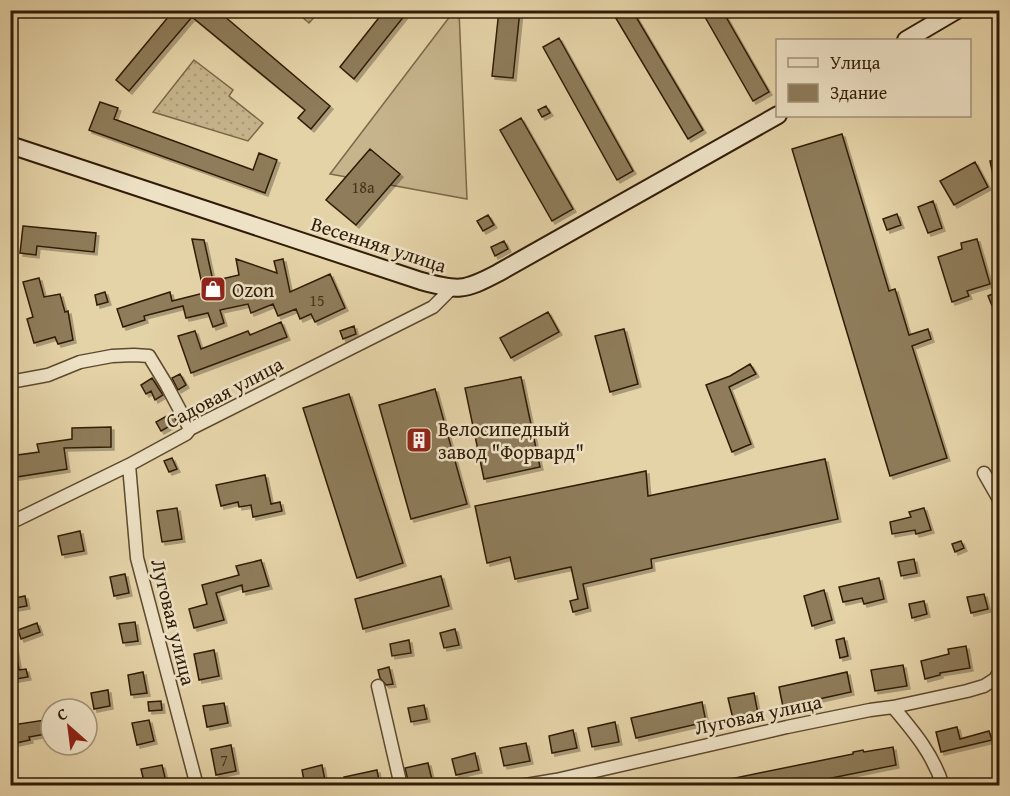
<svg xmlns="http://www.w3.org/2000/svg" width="1010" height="796" viewBox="0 0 1010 796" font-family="'Gentium Book Plus',serif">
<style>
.grass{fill:#c6b48c;stroke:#7b6849;stroke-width:1.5}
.park{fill:url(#park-dots);stroke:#7b6849;stroke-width:1.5}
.building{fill:#8e7b5a;stroke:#301c06;stroke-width:1.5;filter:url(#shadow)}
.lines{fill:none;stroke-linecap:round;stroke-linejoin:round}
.street-casing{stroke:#5d4a2e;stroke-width:15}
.secondary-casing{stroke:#301c06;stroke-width:20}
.street{stroke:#eee2c6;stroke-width:12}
.secondary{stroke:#eee2c6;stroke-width:16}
.labels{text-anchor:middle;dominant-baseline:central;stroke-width:5;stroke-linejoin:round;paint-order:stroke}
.number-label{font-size:16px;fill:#48341b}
.street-label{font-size:20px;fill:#301c06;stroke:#eee2c6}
.poi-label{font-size:20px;fill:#301c06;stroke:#eee2c6;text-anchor:start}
</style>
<defs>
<pattern id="park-dots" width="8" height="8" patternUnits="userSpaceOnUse" patternTransform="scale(1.5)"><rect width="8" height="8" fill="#c6b48c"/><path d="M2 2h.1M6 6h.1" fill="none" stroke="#aa9a77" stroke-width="1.8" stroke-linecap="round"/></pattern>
<filter id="shadow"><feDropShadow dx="3" dy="3" stdDeviation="0" flood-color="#0004"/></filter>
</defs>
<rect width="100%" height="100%" fill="#e5d3a8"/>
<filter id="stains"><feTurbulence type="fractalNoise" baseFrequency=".00333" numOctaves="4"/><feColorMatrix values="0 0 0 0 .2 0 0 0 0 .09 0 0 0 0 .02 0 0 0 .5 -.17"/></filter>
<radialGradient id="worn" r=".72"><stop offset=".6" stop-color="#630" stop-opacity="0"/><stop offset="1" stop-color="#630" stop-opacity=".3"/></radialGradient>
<!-- grass -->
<path class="grass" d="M454,11h5l8,188 -137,-25z"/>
<!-- park -->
<path class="park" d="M295,11h25l-11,12z
M194,60l39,30 -4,6 34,27 -15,18 -95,-29z"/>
<!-- building -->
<path class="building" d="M174,10h43l113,96 -19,23 -13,-11 7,-8 -113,-93 -63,74 -13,-11z
M385,10h24l-55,69 -14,-12z
M499,10h21l-7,68 -21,-2z
M611,10h21l71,120 -15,9z
M701,10h21l47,82 -16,9z
M559,38l74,133 -16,9 -74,-133z
M100,102l18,6 -4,11 139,51 6,-17 18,7 -12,33 -176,-63z
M546,106l4,7 -8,4 -4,-7z
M521,118l52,91 -21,12 -52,-91z
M842,134l47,157 6,-2 14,46 19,-6 3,10 -19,7 35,112 -57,18 -98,-327z
M370,149l30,25 -44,51 -30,-25z
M999,159v28l-3,1 -6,-27z
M975,162l13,25 -34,18 -14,-24z
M933,201l9,27 -14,5 -10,-26z
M897,214l4,11 -14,5 -4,-11z
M488,215l6,10 -11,6 -6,-10z
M23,226l73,7 -2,19 -57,-6 -1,9 -16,-2z
M192,239l12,1 9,41 26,-6 -3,-16 41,14 -3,-12 9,-2 7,33 40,-18 15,34 -30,14 -4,-8 -11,5 -4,-10 -18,7 -5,-12 -22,9 -3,-9 -28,6 4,13 -11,4 -5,-14 -22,5 -3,-12 -39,10 1,4 -22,7 -6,-18 53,-17 2,9 32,-8z
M977,239l13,45 -23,7 2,5 -17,6 -14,-45 24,-8 -1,-6z
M504,241l4,8 -13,7 -4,-9z
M39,278l5,19 16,-3 5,18 3,-1 5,29 -15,4 -3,-7 -21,6 -7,-24 6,-2 -10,-35z
M999,291v32l-11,-27z
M105,292l3,10 -11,3 -2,-10z
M548,312l11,20 -48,26 -11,-20z
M281,322l6,15 -96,36 -13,-37 17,-5 6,18 47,-18 2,4z
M354,326l2,8 -13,5 -3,-8z
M624,329l14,55 -28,8 -15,-56z
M750,364l6,10 -27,13 22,57 -19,8 -26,-67 24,-9z
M180,374l6,11 -8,5 -6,-12z
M521,377l19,90 -56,12 -19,-91z
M152,378l11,17 -8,5 -4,-9 -5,3 -5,-9z
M435,389l32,115 -56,15 -32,-114z
M349,394l54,169 -46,15 -54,-170z
M172,413l5,9 -16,9 -5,-9z
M111,427v20l-47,1 3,21 -57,9v-22l29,-4 -2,-8 35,-5v-11z
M172,458l5,11 -8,3 -5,-11z
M825,459l13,60 -187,40 1,9 -69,16 5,24 -15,4 -3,-11 8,-2 -7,-32 -56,12 -5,-22 -23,6 -12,-57 171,-35 2,25z
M265,475l6,29 9,-2 2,9 -29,6 -2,-12 -12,2 -1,-5 -17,4 -5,-21z
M177,508l5,31 -20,3 -5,-31z
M924,508l7,22 -15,4 -1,-4 -23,4 -2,-12 21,-5 -2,-5z
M80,531l4,20 -22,4 -4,-19z
M961,541l3,7 -9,4 -3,-8z
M914,559l3,14 -16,3 -3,-14z
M261,560l8,26 -26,6 -1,-7 -26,8 8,27 -30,8 -5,-19 18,-5 -5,-19 37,-10 -3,-9z
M125,574l4,19 -15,3 -4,-19z
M441,576l8,30 -86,23 -8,-30z
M879,578l5,21 -20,5 -2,-6 -19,4 -4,-15z
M824,590l8,30 -20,6 -8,-30z
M984,594l4,15 -17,4 -4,-16z
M25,596l2,10 -17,3v-10z
M924,601l3,13 -15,4 -3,-14z
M135,622l3,19 -15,2 -4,-19z
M37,623l3,9 -19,7 -3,-9z
M455,629l4,16 -15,3 -4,-15z
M844,638l4,18 -8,2 -4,-18z
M409,640l2,13 -19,3 -2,-12z
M966,646l4,22 -30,5v2l-15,4 -4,-18 28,-7 -1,-5z
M15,647l4,23 7,-1 2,8 -18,3v-32z
M214,650l5,26 -20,4 -5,-26z
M903,665l4,21 -32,5 -4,-21z
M389,667l4,17 -7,1 -6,-7 -2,-8z
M143,672l4,21 -16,2 -3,-20z
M847,672l4,20 -68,15 -4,-20z
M108,690l2,16 -16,3 -3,-16z
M754,693l4,21 -25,5 -5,-21z
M161,701l1,9 -13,1 -1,-9z
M702,702l4,20 -70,16 -5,-20z
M224,703l4,20 -21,4 -4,-21z
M424,705l3,14 -16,3 -3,-14z
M51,719v14l-22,4 1,3 -14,3 -4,-18z
M149,720l5,21 -17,4 -5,-22z
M615,722l4,20 -27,5 -4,-19z
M957,727l3,12 29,-8 3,9 -51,12 -5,-20z
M573,730l4,18 -25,5 -3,-17z
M526,743l4,18 -26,5 -4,-18z
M231,745l5,26 -20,4 -5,-26z
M893,747l3,18 -104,21h-61l-1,-7 123,-25v-2l10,-2 1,2z
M475,753l4,17 -23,5 -4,-16z
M428,763l4,17 -23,5 -4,-17z
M162,765l5,21h-22l-4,-17z
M322,765l4,21h-21l-3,-16z
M377,770l3,16h-34l-2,-9z"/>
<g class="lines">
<!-- street casing -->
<g class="street-casing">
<path id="street" d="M10,382l38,-7 32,-13 32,-6 22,-1 15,1 17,28 24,45
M129,465l8,93 60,228
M984,473l16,28
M10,523l119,-58 57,-31 4,-5 243,-122 18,-18
M378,686l23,100
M893,707c21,25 40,47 50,79
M520,786l36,-6 231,-53 83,-17 23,-3 74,-16 17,-5 11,-7 5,-8"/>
</g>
<!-- secondary casing -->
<g class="secondary-casing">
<path id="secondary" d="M906,40l51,-30
M10,145l411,136c37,10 43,10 77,-8l280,-158"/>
</g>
<!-- street -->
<use href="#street" class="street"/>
<!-- secondary -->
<use href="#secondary" class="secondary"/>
</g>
<!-- icons -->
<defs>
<g id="shop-square" transform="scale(1.35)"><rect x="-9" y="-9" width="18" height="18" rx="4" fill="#8f2418" stroke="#eee2c6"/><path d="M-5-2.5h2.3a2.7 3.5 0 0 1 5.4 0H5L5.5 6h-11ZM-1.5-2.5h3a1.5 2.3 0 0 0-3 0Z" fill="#fff"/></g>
<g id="building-square" transform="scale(1.35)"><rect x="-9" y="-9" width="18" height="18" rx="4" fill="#8f2418" stroke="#eee2c6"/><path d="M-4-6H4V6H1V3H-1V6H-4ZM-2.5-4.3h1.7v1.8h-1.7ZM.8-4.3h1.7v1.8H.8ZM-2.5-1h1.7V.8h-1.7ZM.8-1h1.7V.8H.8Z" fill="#fff"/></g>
</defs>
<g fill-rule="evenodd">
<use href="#shop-square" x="213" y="289"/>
<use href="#building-square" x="419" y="440"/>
</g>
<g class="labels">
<!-- number labels -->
<g class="number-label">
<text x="363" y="187">18а</text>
<text x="317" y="300">15</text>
<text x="224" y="760">7</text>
</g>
<!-- street labels -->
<g class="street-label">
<text transform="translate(379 244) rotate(18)">Весенняя улица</text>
<text transform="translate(224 392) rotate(-28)">Садовая улица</text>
<text transform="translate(174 622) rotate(76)">Луговая улица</text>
<text transform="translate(758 714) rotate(-12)">Луговая улица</text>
</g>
<!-- poi labels -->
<g class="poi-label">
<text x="232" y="289">Ozon</text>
<text x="438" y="428">Велосипедный<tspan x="438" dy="23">завод "Форвард"</tspan></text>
</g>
</g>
<!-- margin -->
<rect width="1010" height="796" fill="none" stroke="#e5d3a8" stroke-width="36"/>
<rect x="12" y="12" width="986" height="772" fill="none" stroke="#301c06" stroke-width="3"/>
<rect x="18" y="18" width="974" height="760" fill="none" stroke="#301c06" stroke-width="1.5"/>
<!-- legend -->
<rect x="776" y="39" width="195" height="78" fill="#eee2c6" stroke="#a29379" stroke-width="1.5"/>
<rect x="788" y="58" width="30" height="9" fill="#eee2c6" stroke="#a29379" stroke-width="1.5"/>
<text x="830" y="69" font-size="18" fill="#301c06">Улица</text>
<rect x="788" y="84" width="30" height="18" fill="#8e7b5a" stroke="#a29379" stroke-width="1.5"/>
<text x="830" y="99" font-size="18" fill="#301c06">Здание</text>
<!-- north arrow -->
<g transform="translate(69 727) rotate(332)"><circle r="28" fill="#eee2c6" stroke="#a29379" stroke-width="1.5"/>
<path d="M0-4.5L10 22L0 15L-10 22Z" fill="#8f2418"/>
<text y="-9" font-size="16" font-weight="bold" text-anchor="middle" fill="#301c06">С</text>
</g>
<rect width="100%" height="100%" filter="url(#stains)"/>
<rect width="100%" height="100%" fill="url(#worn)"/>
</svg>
